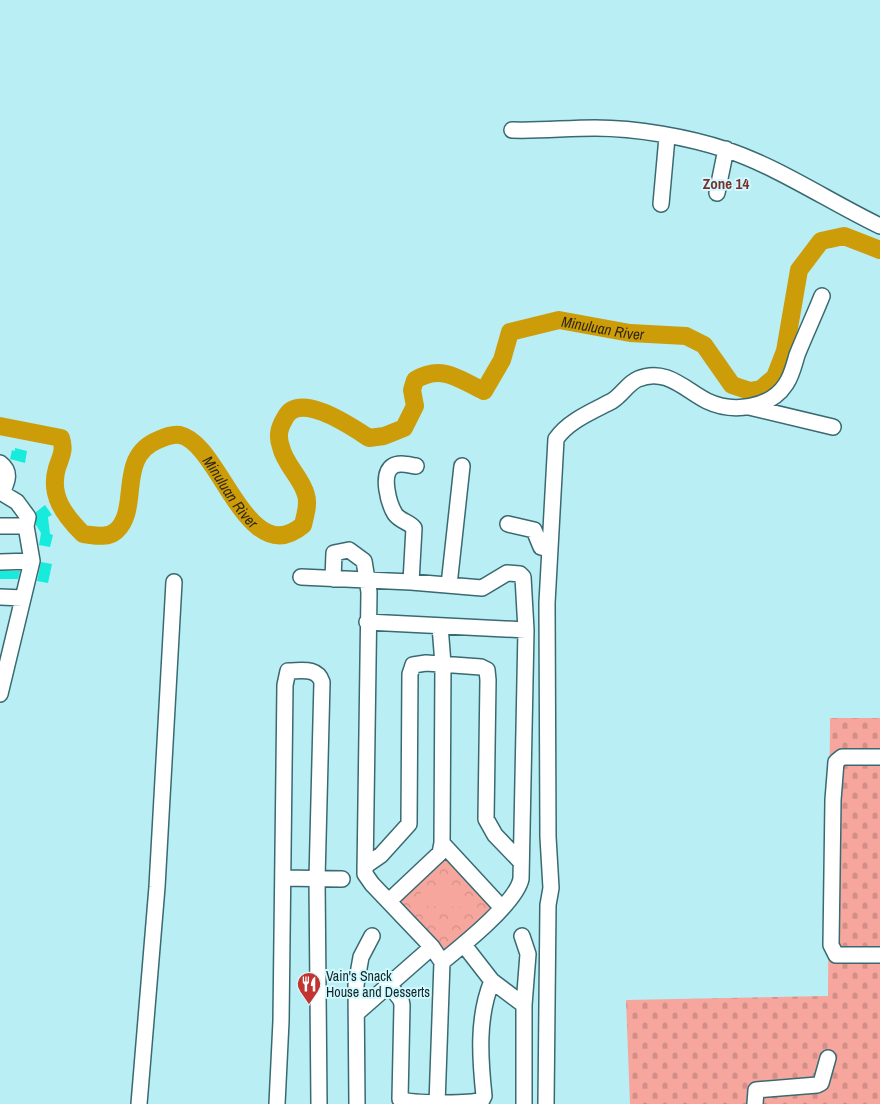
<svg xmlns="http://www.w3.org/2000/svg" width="880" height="1104" viewBox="0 0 880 1104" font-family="'Archivo Narrow',sans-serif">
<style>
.forest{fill:url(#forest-crowns)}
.cemetery{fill:url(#cemetery-stones)}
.pitch{fill:#f7a69d}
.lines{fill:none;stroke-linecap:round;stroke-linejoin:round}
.river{stroke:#cc9d09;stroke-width:18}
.building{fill:#16ebdc}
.minor-casing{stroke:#396a71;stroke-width:18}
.minor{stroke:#fff;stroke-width:15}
.labels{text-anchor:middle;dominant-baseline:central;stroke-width:4;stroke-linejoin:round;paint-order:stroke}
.poi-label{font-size:14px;fill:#112628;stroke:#d0f9ff;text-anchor:start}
.neighbourhood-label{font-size:15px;font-weight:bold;fill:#78312c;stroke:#d0f9ff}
.water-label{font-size:15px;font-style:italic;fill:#312814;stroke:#d0f9ff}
</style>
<defs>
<pattern id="forest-crowns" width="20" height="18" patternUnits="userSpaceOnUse" patternTransform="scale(1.25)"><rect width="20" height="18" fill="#f7a69d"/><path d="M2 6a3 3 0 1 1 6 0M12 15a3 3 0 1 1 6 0" fill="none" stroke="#d38f87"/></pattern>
<pattern id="cemetery-stones" width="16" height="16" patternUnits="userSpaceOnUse" patternTransform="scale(1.25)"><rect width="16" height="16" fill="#f7a69d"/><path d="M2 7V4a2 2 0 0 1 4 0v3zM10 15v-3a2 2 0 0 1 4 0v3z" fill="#d38f87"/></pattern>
</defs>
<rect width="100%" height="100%" fill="#baeef5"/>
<!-- forest -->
<path class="forest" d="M448,852l48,53 -51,45 -46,-49z"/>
<!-- cemetery -->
<path class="cemetery" d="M830,718h50v386h-250l-4,-104 202,-4z"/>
<!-- pitch -->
<path class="pitch" d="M421,885l44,1 -1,21 -43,-1z"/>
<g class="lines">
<!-- river -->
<path class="river" id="s1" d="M0,426l61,12c4,12 0,18 -4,30 -8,27 7,47 26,66 10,1 24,5 33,-3 25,-22 0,-74 42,-91 7,-3 14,-6 22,-5 40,8 67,137 123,90 2,-9 6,-21 3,-30 -4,-17 -21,-30 -25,-48 -4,-11 -2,-19 4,-29 14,-28 67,9 84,20l15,-2 20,-8 11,-22 -3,-16 3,-10c28,-16 43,-1 69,11l18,-31 8,-28 49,-12 71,13 56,3 18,9 28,40 18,6 11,-2 14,-12 10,-26 14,-81 22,-29 23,-5 36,14"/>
</g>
<!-- building -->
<path class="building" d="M15,448l12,3 -2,12 -15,-4 2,-9 3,1z
M45,505l7,10 -4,2 2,17 3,1 -3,12 -11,-2 2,-12 -5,-8v-13z
M41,562l11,2 -4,19 -11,-2z
M0,571h20l-2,8h-18z"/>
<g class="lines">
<!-- minor casing -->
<g class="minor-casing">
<path id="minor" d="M512,130c28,1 55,-2 83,-2 41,0 93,9 132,22 51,17 103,52 153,76
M717,193l9,-44
M661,204l6,-67
M749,407l84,20
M0,463c12,9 7,19 2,30l15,9 11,15 -2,9 6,35 -32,133
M508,524l26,6 7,17 8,2
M0,526h26
M0,562l32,-1
M301,577l110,5 71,6 25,-15 13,1 3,3 3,53 -5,249c-5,24 -59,67 -79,83
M333,579l1,-26 15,-3 15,11 5,31 -4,282 7,10 60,63 10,15 -5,142
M411,582l3,-54c-5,-6 -14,-7 -19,-14 -6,-10 -15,-40 -2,-48 6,-4 16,-1 23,0
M449,585l13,-119
M0,597l23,1
M367,622l159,8
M880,757h-38l-6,5 -3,38 -2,145 5,10h44
M442,843l60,65
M365,866l16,-11 28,-31 1,-150 3,-9 13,-2 55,4 6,3 1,10 -2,139 9,16 26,27
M283,878l59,1
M389,901l51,-48 2,-10 1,-179 -3,-38
M522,936l6,18 -4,51v99
M464,945l28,36 32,24
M390,986l11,14 1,5 -2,94c10,5 71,5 82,1l2,-4c-4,-38 -7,-79 8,-115
M358,1012l74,-65
M139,1104l18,-217 17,-305
M277,1104l4,-83 4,-336 3,-14c14,0 29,-4 34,11l-5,197 2,225
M357,1104l-1,-119 5,-28 11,-21
M546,1104l2,-199 3,-17 -3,-51 -1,-234 9,-164c12,-18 37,-28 56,-38 10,-6 16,-18 26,-22 28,-12 47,11 69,22 25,12 63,8 79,-17 6,-9 8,-19 11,-29 8,-20 17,-39 25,-59
M755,1104l1,-14 61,-5 4,-2 7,-25"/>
</g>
<!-- minor -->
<use href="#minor" class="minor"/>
</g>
<!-- icons -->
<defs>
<g id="restaurant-pin" transform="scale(1.25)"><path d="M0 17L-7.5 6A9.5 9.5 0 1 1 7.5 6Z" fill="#c33431" stroke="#d0f9ff"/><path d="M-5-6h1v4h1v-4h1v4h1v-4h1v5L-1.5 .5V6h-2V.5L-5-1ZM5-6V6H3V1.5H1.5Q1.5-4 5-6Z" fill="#fff"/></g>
</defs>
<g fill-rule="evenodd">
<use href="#restaurant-pin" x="309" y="984"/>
</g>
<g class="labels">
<!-- poi labels -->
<g class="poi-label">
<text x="326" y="976">Vain's Snack<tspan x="326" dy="16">House and Desserts</tspan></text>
</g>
<!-- neighbourhood labels -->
<g class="neighbourhood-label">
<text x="726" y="183">Zone 14</text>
</g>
<!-- water labels -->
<g class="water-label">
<text stroke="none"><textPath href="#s1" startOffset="1035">Minuluan River</textPath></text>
<text stroke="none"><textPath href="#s1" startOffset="408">Minuluan River</textPath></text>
</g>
</g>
</svg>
